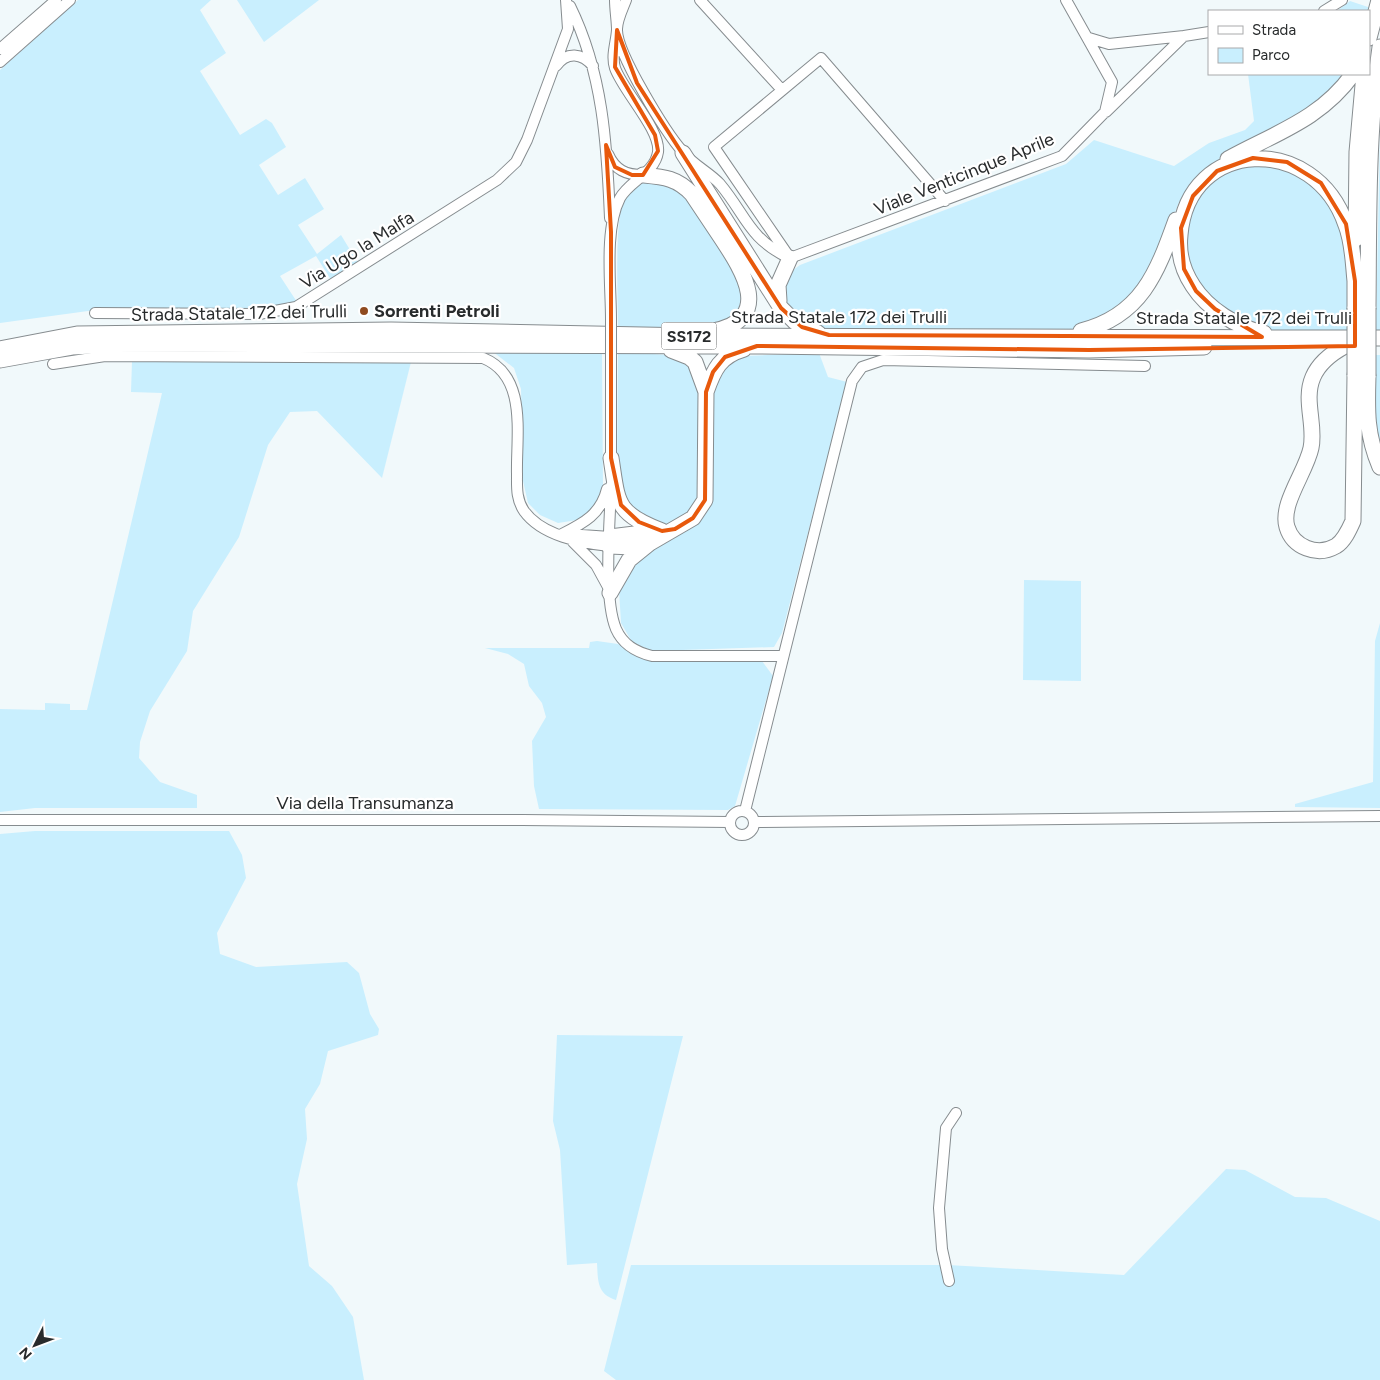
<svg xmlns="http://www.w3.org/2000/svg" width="1380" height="1380" viewBox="0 0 1380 1380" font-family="Figtree,sans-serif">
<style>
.green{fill:#c9effe}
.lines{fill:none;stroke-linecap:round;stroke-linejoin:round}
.minor-casing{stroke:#868c8f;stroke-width:12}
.highway-casing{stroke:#868c8f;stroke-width:17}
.minor{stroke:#fff;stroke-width:10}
.highway{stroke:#fff;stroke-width:15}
.minor-bridge-casing{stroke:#868c8f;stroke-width:12;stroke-linecap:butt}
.highway-bridge-casing{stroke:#868c8f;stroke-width:17;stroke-linecap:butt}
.minor-bridge{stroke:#fff;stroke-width:10}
.highway-bridge{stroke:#fff;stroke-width:15}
.marked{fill:none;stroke:#e8590c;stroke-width:4;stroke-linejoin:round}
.poi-dot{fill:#8f4b1f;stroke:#fff;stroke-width:2}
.labels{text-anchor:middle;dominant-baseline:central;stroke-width:4.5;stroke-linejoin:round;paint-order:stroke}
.shield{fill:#fff;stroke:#686b6b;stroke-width:1}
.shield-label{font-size:16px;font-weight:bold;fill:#282b2c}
.street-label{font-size:18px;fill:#282b2c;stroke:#fff}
.poi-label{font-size:18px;font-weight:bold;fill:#282b2c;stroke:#fff;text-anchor:start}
</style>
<rect width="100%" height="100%" fill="#f1f9fb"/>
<!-- green -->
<path class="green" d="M78,0h133l-11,10 26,43 -26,18 40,64 26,-16 6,4 14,24 -27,18 19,30 27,-17 19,31 -26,16 19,29 24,-19 17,28 -25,20 -17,-27 -36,20 17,26 -23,8 -186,1 -88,12v-253z
M237,0h82l-55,42z
M1350,1l21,7 -2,3h-32z
M1248,74h100l-36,38 -93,48 -21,15 -19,27 -31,79 -20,25 -53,24 -260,-2 -8,-2 -23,-24c-1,-17 1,-27 16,-37l266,-101 28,-24 80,26 35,-23 36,-13 9,-9z
M1380,132v198h-4z
M1277,163l44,25 24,46 6,96h-81l-23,-6 -42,-29 -20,-39 6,-50 15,-21 20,-15z
M652,179l27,8 66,98 -4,26 -28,16 -95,1c0,-25 -4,-109 6,-128 6,-11 17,-16 28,-21z
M492,351l110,3 1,134 -11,22 -15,10 -19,3 -18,-8 -12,-12 -5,-22 -2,-92 -7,-21z
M618,352l52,3 10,4 14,14 5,21v101c-5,14 -20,29 -36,29 -10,-1 -22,-7 -31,-10l-15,-33z
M819,353l9,24 19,5 -65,251 -8,14 -122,4 -20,-9 -11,-19 -2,-33 9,-23 25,-19 42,-22 16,-21 2,-115 5,-19 26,-15z
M1376,355h4v101l-6,-35z
M132,361l279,1 -29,116 -65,-67 -27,1 -22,33 -29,92 -46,74 -6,40 -37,60 -10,31 -1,16 21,24 37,13v13h-162l-35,4v-103l45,1v-7l25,1v6h17l75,-317 -31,-1z
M1024,580l57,1v100l-58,-1z
M1380,623v185l-85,-1v-3l78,-22 2,-141z
M597,641l21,3 31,16 113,1 11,15 -38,130 -7,4 -189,-1 -5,-23 -2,-45 14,-24 -4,-14 -13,-17 -5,-22 -16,-10 -23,-6h104l1,-6z
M35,831h194l13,24 4,23 -29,55 3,21 36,13 91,-5 12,11 11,41 9,15 -1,6 -50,16 -8,33 -15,25 2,30 -10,45 12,82 23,20 21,31 11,63h-364v-546z
M557,1035l126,1 -67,264c-19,-6 -18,-19 -19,-37l-30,2 -7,-115 -7,-29z
M1226,1169l19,1 50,27 31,1 54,23v159h-764l-12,-9 27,-106h317l176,10z"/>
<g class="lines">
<!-- minor casing -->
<g class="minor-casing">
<path id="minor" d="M626,0c-3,8 -9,20 -9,29 -1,23 49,104 66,123 10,13 26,20 37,32 26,31 28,54 69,74
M700,0l82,90
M570,6c33,67 37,138 40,212
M1324,11l18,-11
M1089,38l20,6 75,-8
M0,49l56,-49
M0,62l70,-62
M556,66c11,-15 26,-13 37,0
M1106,112l78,-76 25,-4
M608,154c7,16 18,21 35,21
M790,258l272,-102 43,-44 7,-30 -46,-82
M790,258l-76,-111 107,-89 124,143
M95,313l164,1 37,-7 201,-127 19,-18 11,-22 41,-111 -2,-29
M611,319c0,-35 -7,-90 9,-121 9,-17 35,-25 38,-46 3,-22 -35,-61 -43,-84 -4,-13 1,-24 2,-38 0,-9 -2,-20 -2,-30
M53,364l52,-8 378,2c45,18 33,77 34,116 0,13 -1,25 7,37 18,25 57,32 85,35
M611,365v99
M611,486c-1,36 -8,112 5,143 7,16 20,23 36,27h131
M562,534c22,-11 39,-20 45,-45
M567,534l43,3
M573,542l23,23 12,22
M730 823a12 12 0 1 1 24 0a12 12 0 1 1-24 0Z
M745,811l107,-430 10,-14 21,-7 262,6
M0,820h522l208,2
M754,822l626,-6
M949,1281l-7,-32 -3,-41 7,-80 10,-15"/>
</g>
<!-- highway casing -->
<g class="highway-casing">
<path id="highway" d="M1369,38l10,-38
M683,153l98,155 14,14 23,11
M1228,159c47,-26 92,-39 125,-85
M643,175c21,2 34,3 49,19 10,15 20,30 30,45 21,32 52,80 -9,92
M1356,239l1,-87 7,-78
M1355,272v36
M779,301l-1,-16 12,-27
M1368,308c1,-87 -1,-175 12,-261
M1081,331c60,-15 76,-58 95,-111
M1264,333c-27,-5 -57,-25 -71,-47 -10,-15 -15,-33 -13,-51 8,-98 135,-102 166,-10 7,18 7,37 9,56
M1345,346c-13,7 -26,17 -32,31 -10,23 3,48 -2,71 -5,24 -31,56 -24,79 6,20 30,30 49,19 8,-5 13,-16 17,-25l2,-146
M0,349l77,-15 314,-4 301,6 688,2
M0,360l72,-13 57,-3 628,2 332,4 115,-3
M1368,376c-1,34 -2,58 12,91
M706,392c8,-23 14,-36 38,-43
M611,458c7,45 4,55 51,73
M610,537l49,-6
M609,546l24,1 15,-3
M610,593l19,-33 21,-17 43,-25 12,-18 1,-108 -11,-30 -6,-5 -18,-7"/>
</g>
<!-- minor -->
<use href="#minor" class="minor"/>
<!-- highway -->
<use href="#highway" class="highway"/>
<!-- minor-bridge casing -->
<g class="minor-bridge-casing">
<path id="minor-bridge" d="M611,365v-46"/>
</g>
<!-- highway-bridge casing -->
<g class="highway-bridge-casing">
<path id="highway-bridge" d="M1355,375v-67
M1368,376v-68"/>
</g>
<!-- minor-bridge -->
<use href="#minor-bridge" class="minor-bridge"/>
<!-- highway-bridge -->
<use href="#highway-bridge" class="highway-bridge"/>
</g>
<!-- marked area -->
<path class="marked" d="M617,30l20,53 144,225 21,19 27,8 433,2 -47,-28 -19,-18 -12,-22 -3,-41 12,-32 24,-25 36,-13 34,4 34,21 25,41 9,57v65l-266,4 -332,-4 -32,11 -12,15 -7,20 -1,108 -12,18 -18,11 -13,2 -23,-9 -18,-17 -10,-47v-226l-5,-87 9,22 17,8h11l15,-24 -3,-16 -40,-68z"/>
<!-- markers -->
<circle class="poi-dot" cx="364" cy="311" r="5"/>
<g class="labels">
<!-- shield labels -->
<rect class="shield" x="661.5" y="322.5" width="55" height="27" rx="4"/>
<g class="shield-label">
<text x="689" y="336">SS172</text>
</g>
<!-- street labels -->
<g class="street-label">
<text transform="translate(964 174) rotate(-22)">Viale Venticinque Aprile</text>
<text transform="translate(357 250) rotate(-32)">Via Ugo la Malfa</text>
<text transform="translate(239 313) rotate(-1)">Strada Statale 172 dei Trulli</text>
<text x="839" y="317">Strada Statale 172 dei Trulli</text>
<text x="1244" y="318">Strada Statale 172 dei Trulli</text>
<text x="365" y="803">Via della Transumanza</text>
</g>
<!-- poi labels -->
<g class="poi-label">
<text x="374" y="311">Sorrenti Petroli</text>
</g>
</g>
<!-- legend -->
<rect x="1208" y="10" width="162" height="65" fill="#ffffff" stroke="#a9aaab"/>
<rect x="1218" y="26" width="25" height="8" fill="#ffffff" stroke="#a9aaab"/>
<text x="1252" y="35" font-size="15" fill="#282b2c">Strada</text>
<rect x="1218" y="48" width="25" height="15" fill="#c9effe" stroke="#a9aaab"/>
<text x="1252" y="60" font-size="15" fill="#282b2c">Parco</text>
<!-- north arrow -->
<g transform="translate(35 1345) rotate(228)" stroke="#ffffff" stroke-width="4" paint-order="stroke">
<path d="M0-4L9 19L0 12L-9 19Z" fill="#282b2c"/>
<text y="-8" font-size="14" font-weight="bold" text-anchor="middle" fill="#282b2c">N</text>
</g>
</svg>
